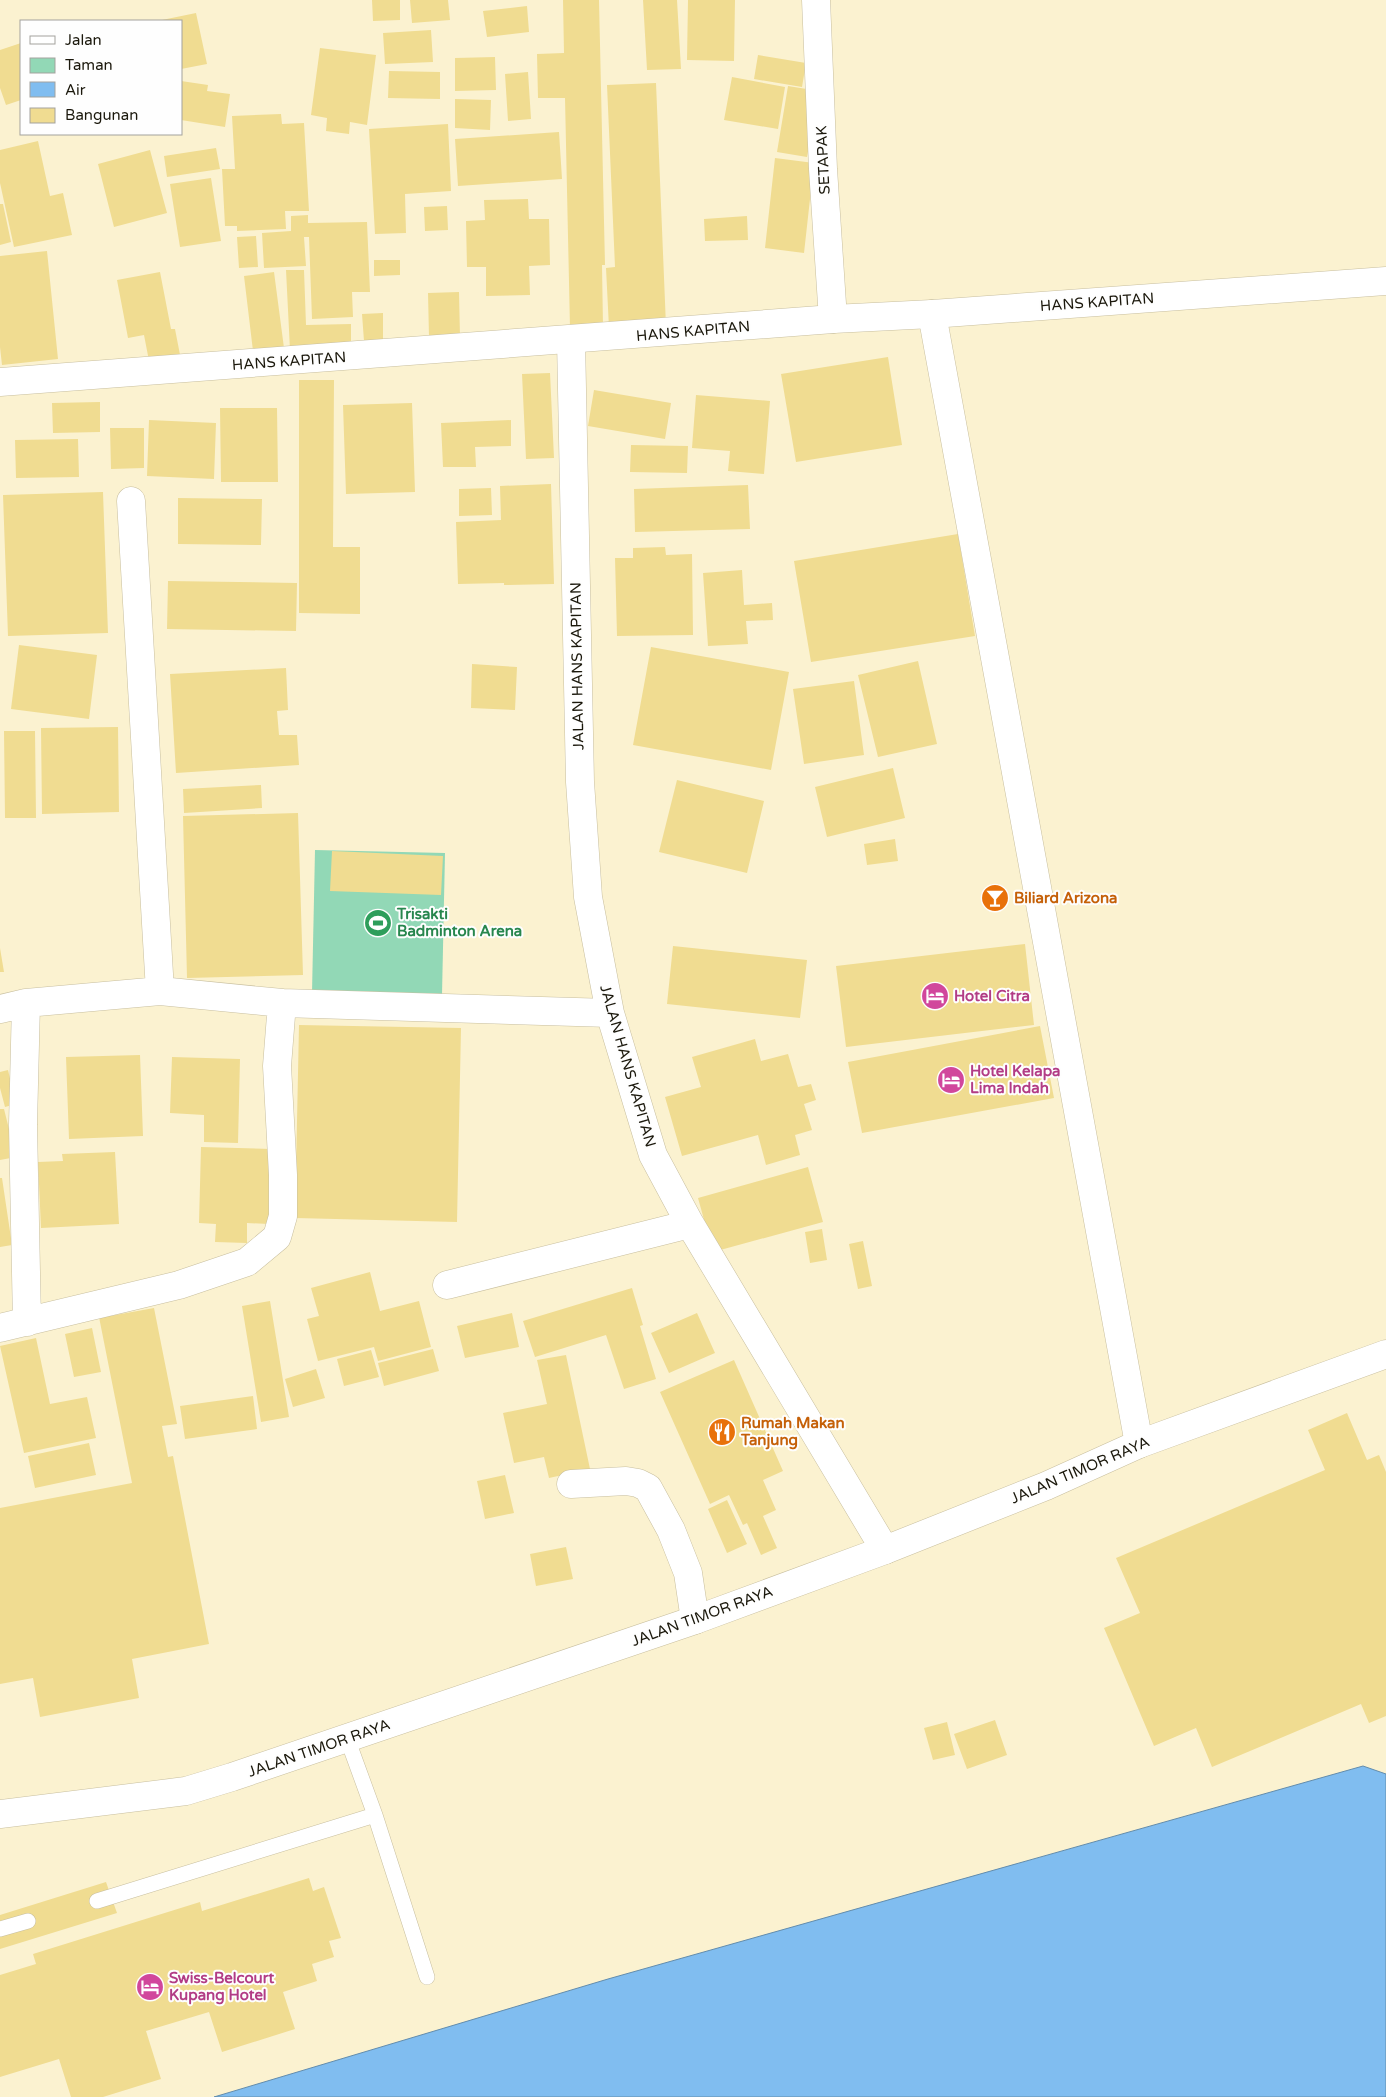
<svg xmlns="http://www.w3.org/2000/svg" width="1386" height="2097" viewBox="0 0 1386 2097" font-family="'Varela Round',sans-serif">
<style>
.green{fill:#92d8b6}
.water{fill:#80bdf0;stroke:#628cac}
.building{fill:#f0dc91}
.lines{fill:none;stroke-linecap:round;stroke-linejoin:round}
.service-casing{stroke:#c8bf9f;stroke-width:16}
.minor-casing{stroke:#c8bf9f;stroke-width:29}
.tertiary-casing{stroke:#c8bf9f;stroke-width:29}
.trunk-casing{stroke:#c8bf9f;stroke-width:29}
.service{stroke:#fff;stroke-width:15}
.minor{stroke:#fff;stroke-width:28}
.tertiary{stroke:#fff;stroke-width:28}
.trunk{stroke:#fff;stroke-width:28}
.labels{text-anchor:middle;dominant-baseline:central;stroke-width:4;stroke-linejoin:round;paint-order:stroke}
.street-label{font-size:15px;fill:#1b180c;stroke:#fefefe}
.food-label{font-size:15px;font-weight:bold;fill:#c56008;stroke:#fefefe;text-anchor:start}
.leisure-label{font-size:15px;font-weight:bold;fill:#27864d;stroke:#fefefe;text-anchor:start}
.hotel-label{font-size:15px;font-weight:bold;fill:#b23c85;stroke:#fefefe;text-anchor:start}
</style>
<rect width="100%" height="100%" fill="#fbf2d0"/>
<!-- green -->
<path class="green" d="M315,850l130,3 -3,142 -130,-2z"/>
<!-- water -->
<path class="water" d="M1363,1766l23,8v323h-1172l394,-118z"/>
<!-- building -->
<path class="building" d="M372,0h28v20l-27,1z
M410,0h38l2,20 -38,3z
M563,0h36l6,265h-3l1,62 -33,1 -5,-230h-27l-1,-44 27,-1z
M643,0h34l4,69 -34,1z
M688,0h47l-1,61 -47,-1z
M527,6l2,26 -42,5 -4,-26z
M196,13l11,51 -26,5v-48l-19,-1z
M431,30l2,32 -48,2 -2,-31z
M21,43v57l-15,5 -6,-17v-38z
M320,48l56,7 -9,70 -17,-3 -1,12 -23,-3 1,-13 -16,-3z
M758,55l48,8 -4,24 -48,-8z
M495,57l1,33 -41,1v-33z
M389,71l51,1v27l-52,-1z
M528,72l3,47 -23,2 -3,-47z
M732,77l53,10 -7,42 -54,-9z
M181,81l27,4 -1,6 23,3 -5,33 -44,-7z
M656,83l10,243 -57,2 -3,-60 9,-1 -8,-182z
M788,86l31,5 -12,66 -30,-5z
M455,99l36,1 -1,30 -35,-2z
M281,114l1,10 22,-1 5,88h-24l1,18 -49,2v-5h-12l-3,-57h13l-3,-53z
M448,124l3,67 -46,3 1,39 -31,1 -6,-105z
M559,132l3,47 -104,7 -3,-47z
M38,141l12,55 13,-3 9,42 -58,12 -14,-64v-33z
M216,148l4,21 -53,8 -3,-21z
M150,150l17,63 -53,14 -16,-63z
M775,158l39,5 -10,90 -39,-5z
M211,178l10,63 -41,6 -10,-63z
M528,199l1,20h20l1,46 -21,1 1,29 -44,1v-29h-19l-1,-46 19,-1 -1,-20z
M0,204h3l8,38 -11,3z
M447,206l1,24 -23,1 -1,-24z
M308,215v8l59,-1 3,70h-18l1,25 -41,2 -3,-82h-5l2,29 -42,2 -2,-35 29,-2v-15z
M747,216l1,24 -43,1 -1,-22z
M256,236l2,31 -19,1 -2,-31z
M47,251l11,108 -56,6 -2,-18v-91z
M374,260h26v15l-26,1z
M286,270h18l2,55 45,-1v25l-61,1z
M160,272l11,57h4l6,31 -31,6 -6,-31 -16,3 -11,-58z
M274,272l10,76 -31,3 -9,-75z
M459,292l1,45h-31l-1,-44z
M383,313v27l-19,1 -2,-27z
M888,357l14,88 -106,17 -15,-88z
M550,373l4,85 -28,1 -4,-85z
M299,380h35l-1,167h27v67l-61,-1z
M594,390l77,13 -6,36 -77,-13z
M696,395l74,6 -6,73 -36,-3 2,-20 -38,-3z
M100,402v30l-47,1 -1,-30z
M412,403l3,89 -69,2 -3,-89z
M220,408h57l1,74h-57z
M149,420l67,3 -2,56 -67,-3z
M511,420v26l-36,1 1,20h-33l-2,-44z
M110,428h34v40l-33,1z
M78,439l1,38 -63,1 -1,-38z
M631,445l57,1 -1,27 -57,-1z
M551,484l3,100 -50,1v-2l-46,1 -2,-62 45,-2 -1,-34z
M748,485l2,44 -115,3 -1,-43z
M491,488l1,27 -33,1v-27z
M103,492l5,141 -100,3 -5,-141z
M178,498l84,1 -1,46 -83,-1z
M958,534l17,102 -164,26 -17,-101z
M665,547l1,8 26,-1 1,81 -76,1 -2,-78h18v-10z
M742,570l2,35 28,-2 1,17 -27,1 2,23 -40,2 -5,-73z
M168,581l129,2 -1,48 -129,-2z
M19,645l78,10 -8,64 -78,-10z
M651,647l138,25 -18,98 -138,-25z
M918,661l19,83 -59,13 -20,-82z
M472,664l45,3 -2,43 -44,-2z
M286,668l2,42 -11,1 2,24h18l2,30 -123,8 -6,-99z
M854,681l10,74 -60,9 -11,-75z
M118,727l1,85 -77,2 -1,-86z
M4,731h31l1,87h-31z
M893,768l12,50 -78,19 -12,-50z
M677,780l87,21 -17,72 -88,-21z
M261,785l1,23 -78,5 -1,-24z
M298,813l5,162 -116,3 -4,-162z
M895,839l3,22 -31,4 -3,-21z
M332,851l111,5 -2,39 -111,-4z
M1025,944l9,81 -188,22 -10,-81z
M673,946l134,14 -7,58 -133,-14z
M0,948l4,24h-4z
M299,1025l162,3 -4,194 -162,-4z
M1040,1026l14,72 -192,35 -14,-71z
M755,1039l6,22 27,-7 10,33 13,-3 5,16 -12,4 8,26 -17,5 5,20 -34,10 -8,-30 -76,21 -17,-59 36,-10 -9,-30z
M140,1055l3,81 -74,3 -3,-82z
M172,1057l68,2 -2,84 -34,-1v-27l-34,-2z
M8,1070l8,34 -11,3 -5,-19v-16z
M0,1109h4l12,48 -16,3z
M201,1147l71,2 -3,75 -22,-1v20l-32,-1 1,-18 -17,-1z
M115,1152l4,72 -78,4 -3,-66 25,-1 -1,-7z
M808,1167l15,55 -110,30 -15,-54z
M0,1178h2l10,67 -12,2z
M822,1229l5,31 -17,3 -5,-31z
M863,1241l9,45 -14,3 -9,-45z
M370,1272l10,39 39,-10 12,46 -53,14 -4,-14 -56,14 -11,-42 12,-3 -8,-28z
M632,1288l11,37 -3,1 16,53 -32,10 -18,-54 -71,22 -12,-36z
M270,1301l19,116 -28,5 -19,-116z
M154,1308l23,116 -15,2 6,31 5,-1 36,188 -77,15 7,39 -99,19 -7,-39 -33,6v-176l132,-25 -34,-171 11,-2 1,6z
M512,1313l7,34 -54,11 -8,-32z
M697,1313l18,40 -46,20 -18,-40z
M92,1328l9,44 -27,5 -9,-43z
M36,1338l14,66 37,-7 9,41 -72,15 -24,-107z
M433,1349l6,22 -55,15 -6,-23z
M371,1350l8,27 -35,9 -7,-27z
M566,1355l24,114 -41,9 -5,-21 -30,6 -11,-50 44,-9 -10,-44z
M734,1360l49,111 -20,9 13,30 -13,6 14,32 -16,7 -14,-32 -4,2 -14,-30 -19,9 -50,-112z
M316,1369l9,29 -32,9 -8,-28z
M253,1396l4,33 -72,10 -5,-33z
M1347,1413l20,47 12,-5 7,17v244l-17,7 -8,-19 -149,63 -16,-39 -42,18 -50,-118 36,-15 -24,-55 209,-88 -17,-40z
M89,1443l7,32 -61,13 -7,-32z
M505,1475l9,38 -29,6 -8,-38z
M727,1500l20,44 -20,9 -19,-44z
M566,1547l7,32 -37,7 -6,-32z
M995,1720l12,35 -40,14 -13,-35z
M947,1722l8,33 -22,5 -9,-32z
M309,1878l4,13 11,-4 17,51 -12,3 5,16 -22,7 5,17 -34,11 12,37 -73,23 -13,-40 -63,19 15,48 -58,18h-32l-12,-38 -59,18v-102l36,-11 -3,-10 167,-52 2,9z
M106,1882l11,31 -117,36v-34z"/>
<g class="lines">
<!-- service casing -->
<g class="service-casing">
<path id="service" d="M375,1815l52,162
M97,1901l278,-86 -28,-77
M0,1929l28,-8"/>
</g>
<!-- minor casing -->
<g class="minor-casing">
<path id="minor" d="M816,0l7,169 10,150
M932,314l207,1130
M571,340l9,442 8,115 22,116 43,142 37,69 195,326
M131,501l29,490
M26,1003l-3,122 4,197
M0,1009l26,-6 134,-12 122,12
M447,1285l243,-61
M0,1328l179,-43 68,-23 30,-25 6,-21v-41l-6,-109 5,-63 328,10
M571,1484l55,-3 12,2 10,5 23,42 17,43 7,47"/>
</g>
<!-- tertiary casing -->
<g class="tertiary-casing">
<path id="tertiary" d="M0,382l833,-63 99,-5 454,-33"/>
</g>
<!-- trunk casing -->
<g class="trunk-casing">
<path id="trunk" d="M0,1814l186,-23 46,-14 463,-157 190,-70 161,-64 93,-42 247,-90"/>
</g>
<!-- service -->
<use href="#service" class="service"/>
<!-- minor -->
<use href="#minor" class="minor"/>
<!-- tertiary -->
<use href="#tertiary" class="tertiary"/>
<!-- trunk -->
<use href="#trunk" class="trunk"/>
</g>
<!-- icons -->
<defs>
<g id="bar-disc" transform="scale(1.4375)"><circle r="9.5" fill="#e8710a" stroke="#fefefe"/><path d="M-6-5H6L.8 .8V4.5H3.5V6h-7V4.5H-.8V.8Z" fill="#fff"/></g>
<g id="stadium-disc" transform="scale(1.4375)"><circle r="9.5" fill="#2e9e5b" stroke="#fefefe"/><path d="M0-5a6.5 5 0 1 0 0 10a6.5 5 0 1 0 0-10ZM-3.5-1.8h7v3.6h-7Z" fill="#fff"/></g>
<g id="hotel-disc" transform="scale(1.4375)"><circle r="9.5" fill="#d1479c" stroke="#fefefe"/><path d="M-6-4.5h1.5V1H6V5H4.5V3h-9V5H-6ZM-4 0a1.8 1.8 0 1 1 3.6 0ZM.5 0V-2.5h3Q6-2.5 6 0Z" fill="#fff"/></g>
<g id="restaurant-disc" transform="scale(1.4375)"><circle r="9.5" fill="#e8710a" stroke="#fefefe"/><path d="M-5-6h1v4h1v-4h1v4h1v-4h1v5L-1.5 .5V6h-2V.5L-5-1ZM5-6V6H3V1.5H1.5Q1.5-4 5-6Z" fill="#fff"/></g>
</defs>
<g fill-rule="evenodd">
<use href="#bar-disc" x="995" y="898"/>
<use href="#stadium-disc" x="378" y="923"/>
<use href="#hotel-disc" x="935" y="996"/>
<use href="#hotel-disc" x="951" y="1080"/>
<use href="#restaurant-disc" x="722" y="1432"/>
<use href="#hotel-disc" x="150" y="1987"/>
</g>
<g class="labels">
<!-- street labels -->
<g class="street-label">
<text transform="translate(823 160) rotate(-93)">SETAPAK</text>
<text transform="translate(1097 302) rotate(-4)">HANS KAPITAN</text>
<text transform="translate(693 331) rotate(-5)">HANS KAPITAN</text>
<text transform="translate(289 361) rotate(-4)">HANS KAPITAN</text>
<text transform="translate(577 666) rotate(-91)">JALAN HANS KAPITAN</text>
<text transform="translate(628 1066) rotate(74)">JALAN HANS KAPITAN</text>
<text transform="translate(1080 1470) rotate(-23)">JALAN TIMOR RAYA</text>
<text transform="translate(702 1616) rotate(-20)">JALAN TIMOR RAYA</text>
<text transform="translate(319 1748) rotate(-19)">JALAN TIMOR RAYA</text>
</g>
<!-- food labels -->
<g class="food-label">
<text x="1014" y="898">Biliard Arizona</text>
<text x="741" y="1423">Rumah Makan<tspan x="741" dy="17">Tanjung</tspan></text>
</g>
<!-- leisure labels -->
<g class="leisure-label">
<text x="397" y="914">Trisakti<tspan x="397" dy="17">Badminton Arena</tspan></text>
</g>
<!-- hotel labels -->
<g class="hotel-label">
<text x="954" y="996">Hotel Citra</text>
<text x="970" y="1071">Hotel Kelapa<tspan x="970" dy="17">Lima Indah</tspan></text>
<text x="169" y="1978">Swiss-Belcourt<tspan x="169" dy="17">Kupang Hotel</tspan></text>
</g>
</g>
<!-- legend -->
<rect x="20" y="20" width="162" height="115" fill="#fefefe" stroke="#a3a29d"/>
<rect x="30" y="36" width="25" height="8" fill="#ffffff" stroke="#a3a29d"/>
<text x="65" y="45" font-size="15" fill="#1b180c">Jalan</text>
<rect x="30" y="58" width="25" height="15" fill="#92d8b6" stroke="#a3a29d"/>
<text x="65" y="70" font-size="15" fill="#1b180c">Taman</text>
<rect x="30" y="82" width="25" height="15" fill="#80bdf0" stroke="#a3a29d"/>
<text x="65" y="95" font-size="15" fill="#1b180c">Air</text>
<rect x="30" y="108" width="25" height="15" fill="#f0dc91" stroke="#a3a29d"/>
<text x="65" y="120" font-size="15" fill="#1b180c">Bangunan</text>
</svg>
